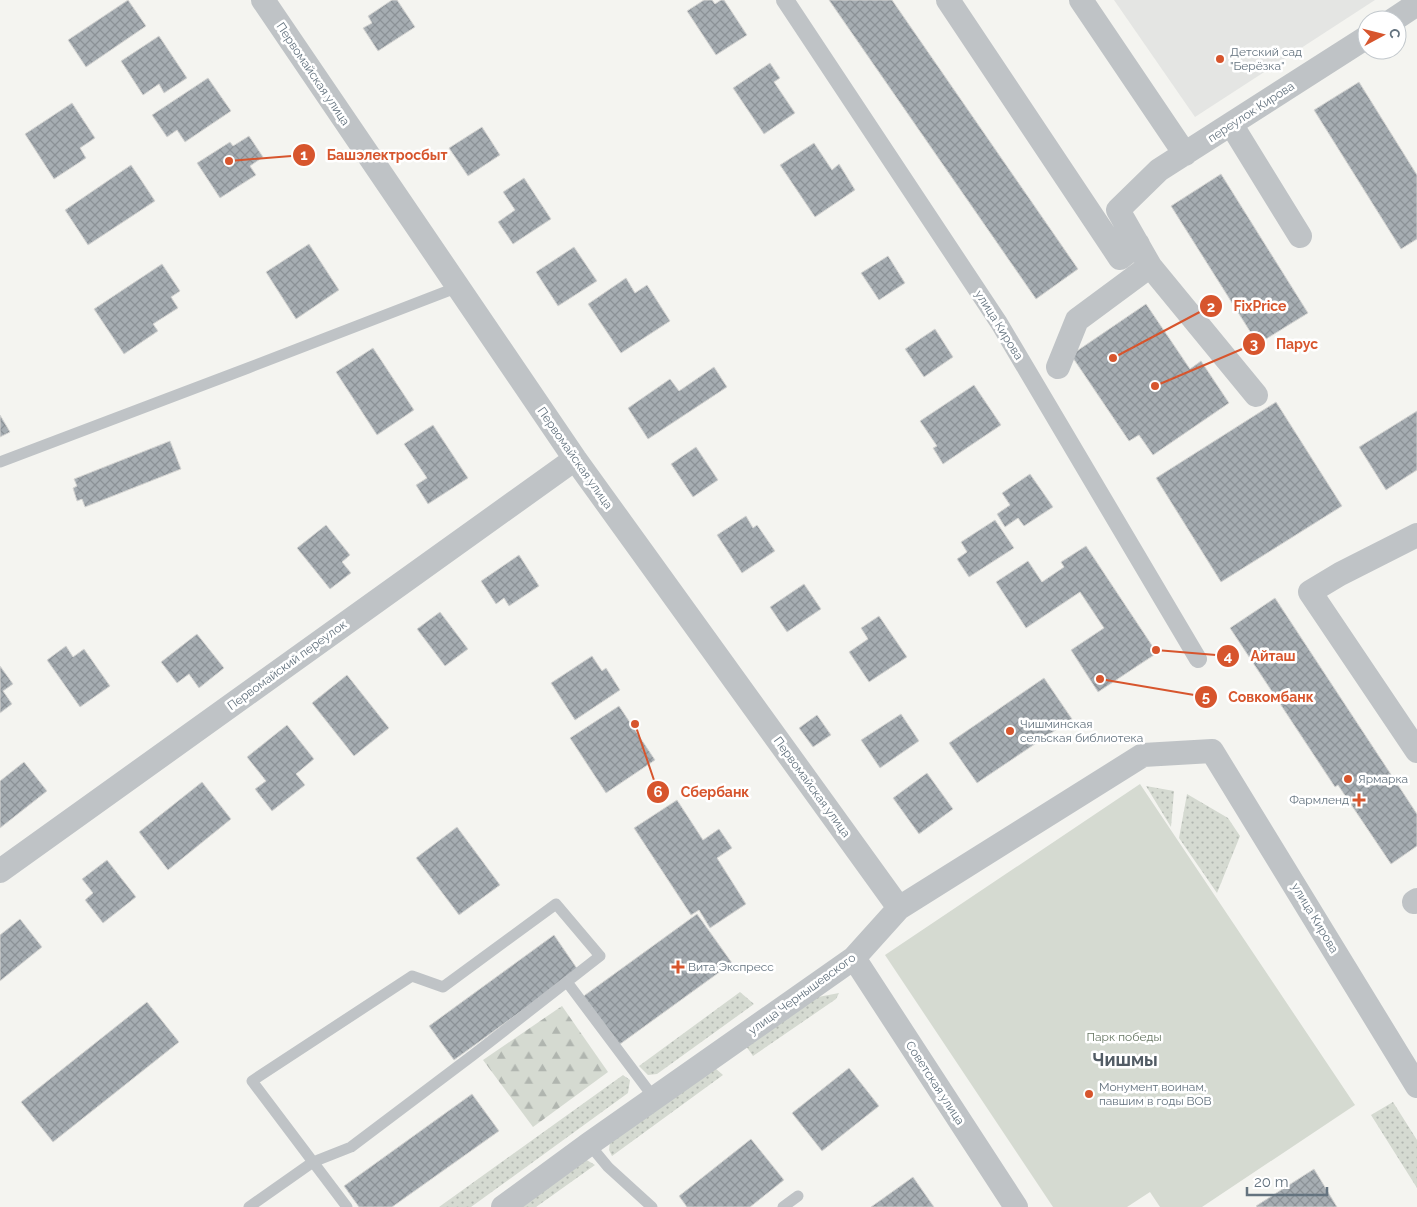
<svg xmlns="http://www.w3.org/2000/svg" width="1417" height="1207" viewBox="0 0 1417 1207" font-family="Raleway,sans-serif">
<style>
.built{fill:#e4e5e3}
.grass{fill:url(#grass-dots)}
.forest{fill:url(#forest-firs)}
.park{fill:#d5dad1}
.building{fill:url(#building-cross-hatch);stroke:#d5d5d3}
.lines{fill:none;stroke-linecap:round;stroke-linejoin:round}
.service{stroke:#bfc3c6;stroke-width:11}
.pedestrian{stroke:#bfc3c6;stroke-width:18}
.minor{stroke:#bfc3c6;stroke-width:24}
.poi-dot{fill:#d7552d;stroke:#fff;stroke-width:2}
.labels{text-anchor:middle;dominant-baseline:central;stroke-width:5;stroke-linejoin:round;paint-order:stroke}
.poi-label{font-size:12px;fill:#64737f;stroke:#fff;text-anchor:start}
.street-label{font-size:12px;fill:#64737f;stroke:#fff}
.park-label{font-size:12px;fill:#677763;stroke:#fff}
.district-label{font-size:18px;font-weight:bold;fill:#525c65;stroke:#fff}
.leader{fill:none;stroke:#d7552d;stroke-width:2}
.callout-dot{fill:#d7552d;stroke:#fff;stroke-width:2}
.mark-label{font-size:15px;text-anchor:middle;font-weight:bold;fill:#fff}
.callout-label{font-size:14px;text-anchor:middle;font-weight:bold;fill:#d7552d;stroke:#fff;stroke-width:5;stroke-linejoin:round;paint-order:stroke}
</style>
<defs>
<pattern id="grass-dots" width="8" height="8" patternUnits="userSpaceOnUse" patternTransform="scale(1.25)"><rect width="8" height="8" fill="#d5dad1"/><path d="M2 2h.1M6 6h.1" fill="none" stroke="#b0b5af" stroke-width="1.8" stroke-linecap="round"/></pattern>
<pattern id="forest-firs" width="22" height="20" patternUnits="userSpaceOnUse" patternTransform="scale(1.25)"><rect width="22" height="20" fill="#d5dad1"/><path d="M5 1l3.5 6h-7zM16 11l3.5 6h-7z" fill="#b0b5af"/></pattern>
<pattern id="building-cross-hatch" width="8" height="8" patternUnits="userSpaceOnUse" patternTransform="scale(1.25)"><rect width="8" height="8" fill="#a6adb2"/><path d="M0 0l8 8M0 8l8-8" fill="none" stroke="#8b9196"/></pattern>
</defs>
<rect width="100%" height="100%" fill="#f4f4f0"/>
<!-- built -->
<path class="built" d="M1114,0h261l-180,117z"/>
<!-- grass -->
<path class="grass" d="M1146,786l28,5 -3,36z
M1187,794l41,24 12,18 -23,57 -38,-55z
M740,992l14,12 -97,70 -9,1 -9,-9z
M839,993l-3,6 -83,57 -7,-10 67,-48z
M715,1068l8,7 -111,81 -3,-6 1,-8z
M623,1075l7,5 -2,13 -157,114h-32z
M1393,1102l24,38v48l-46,-73z
M585,1159l10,6 -59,42h-17z"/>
<!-- forest -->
<path class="forest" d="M562,1006l46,66 -75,55 -50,-67z"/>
<!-- park -->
<path class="park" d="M1140,784l215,321 -153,102h-42l-10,-15 -23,15h-74l-168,-252z"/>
<!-- building -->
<path class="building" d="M128,0l18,26 -60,41 -18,-27z
M392,0h5l18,27 -37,24 -15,-23 9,-5 -4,-7z
M704,0h8l3,4 6,-4h3l23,35 -31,20 -29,-44z
M829,0h63l186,269 -42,30z
M159,36l28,42 -23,15 -5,-9 -16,11 -22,-34z
M770,63l10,15 -6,4 21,31 -31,21 -31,-46z
M208,78l23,33 -46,31 -8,-12 -10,7 -15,-22z
M1359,82l58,93v64l-16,10 -87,-139z
M72,103l23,35 -15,10 6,10 -32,21 -29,-45z
M482,127l18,28 -32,21 -19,-28z
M249,136l14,21 -13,9 6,9 -36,23 -23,-35 33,-21 3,4z
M814,143l18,27 7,-6 16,26 -40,27 -35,-52z
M131,165l24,36 -67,44 -23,-35z
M1221,174l87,139 -50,31 -87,-138z
M524,178l27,41 -38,25 -15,-22 17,-12 -12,-18z
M309,244l30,46 -43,29 -30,-47z
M574,247l23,34 -39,25 -22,-34z
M888,256l17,27 -26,17 -18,-27z
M162,264l18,27 -9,6 7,11 -25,16 5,7 -34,23 -30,-45z
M626,278l9,15 12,-8 23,36 -49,32 -33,-49z
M1146,304l44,65 11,-8 28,42 -76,52 -14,-20 -10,6 -58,-86z
M935,329l18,28 -29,20 -19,-28z
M373,348l41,62 -37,25 -41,-63z
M714,367l13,20 -79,52 -20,-31 42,-29 9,12z
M974,385l27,40 -58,39 -10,-16 4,-2 -17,-25z
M1276,402l66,104 -121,76 -65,-104z
M1417,411v59l-31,20 -27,-43z
M0,415l10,17 -10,5z
M433,425l35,53 -40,26 -12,-19 11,-7 -23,-34z
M170,441l11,28 -96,38 -3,-8 -5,2 -4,-13 4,-2 -3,-7z
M696,447l22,33 -25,17 -22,-33z
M1030,474l23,33 -29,19 -6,-8 -13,9 -8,-13 13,-9 -8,-12z
M746,516l7,12 4,-3 18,26 -33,22 -25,-38z
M995,520l19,28 -45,29 -12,-18 10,-7 -6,-10z
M326,525l24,30 -8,7 9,11 -21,16 -33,-41z
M1086,546l71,107 -59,39 -27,-42 33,-22 -24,-36 -54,36 -30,-46 32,-21 14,21 22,-15 -3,-5z
M519,555l20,31 -30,20 -5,-8 -8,6 -15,-23z
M804,584l17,25 -34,23 -17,-25z
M1275,598l142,216v32l-26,18 -53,-79 -3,2 -105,-159z
M440,612l28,37 -23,17 -28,-37z
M879,616l28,41 -38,25 -20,-30 19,-13 -7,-11z
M197,634l27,34 -25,20 -10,-14 -12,9 -16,-21z
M66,646l7,11 11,-8 26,37 -30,21 -33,-47z
M592,656l10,15 4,-3 14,22 -45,30 -24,-37z
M0,666l13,18 -10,7 9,13 -12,9z
M347,675l42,53 -35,28 -42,-53z
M1044,678l28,41 -95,64 -28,-40z
M619,706l36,54 -49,33 -36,-55z
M901,714l18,27 -39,27 -19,-28z
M817,715l14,20 -18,12 -14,-19z
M287,725l27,34 -18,15 9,11 -33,26 -17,-22 11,-8 -19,-24z
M24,762l23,29 -47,37v-47z
M927,773l26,36 -34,25 -26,-36z
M202,782l29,37 -63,51 -29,-38z
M677,800l26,40 16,-11 13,19 -15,10 29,46 -36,24 -11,-18 -8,5 -57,-87z
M457,827l43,58 -41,30 -43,-57z
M107,860l29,37 -33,26 -18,-23 8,-7 -11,-14z
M697,914l35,49 -116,84 -35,-49z
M20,919l22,28 -42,34v-46z
M554,935l24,35 -124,90 -25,-34z
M147,1002l32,40 -126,100 -32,-40z
M849,1068l30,38 -57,45 -30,-38z
M472,1094l27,37 -107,76h-33l-15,-21z
M751,1139l33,41 -34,27h-63l-8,-11z
M1314,1169l23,38h-80l-1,-1z
M913,1177l21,30h-63z"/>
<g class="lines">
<!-- service -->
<path class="service" d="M0,462l248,-94 210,-81
M567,982l87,116
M589,1144l19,23 44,40
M249,1207l64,-45 38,-15 122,-92 127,-99 -44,-52 -113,83 -31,-11 -160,105 95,126
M783,1207l15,-11"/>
<!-- pedestrian -->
<path class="pedestrian" d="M785,0l214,323 199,336"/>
<!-- minor -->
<path class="minor" d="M263,0l312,459 324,449
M948,0l172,258 18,-14
M1081,0l104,154
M1393,20l24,-16
M1231,124l69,112
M1150,266l106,129
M1058,367l19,-47 73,-54 -32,-56 41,-40 208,-133
M1417,535l-77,39 -30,18 107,159
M0,871l575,-412
M1414,902l3,-2
M854,958l162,249
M503,1207l86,-63 265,-186 45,-50 244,-153 69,-4 205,335"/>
</g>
<!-- markers -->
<g class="poi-dot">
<circle cx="1220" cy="59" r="5"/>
<circle cx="1010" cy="731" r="5"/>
<circle cx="1348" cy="779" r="5"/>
<path d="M1356.5 792.5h5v5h5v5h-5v5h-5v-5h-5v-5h5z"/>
<path d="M675.5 959.5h5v5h5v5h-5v5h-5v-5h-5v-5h5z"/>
<circle cx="1089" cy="1094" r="5"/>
</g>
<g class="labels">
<!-- poi labels -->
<g class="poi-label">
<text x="1230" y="52">Детский сад<tspan x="1230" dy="14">"Берёзка"</tspan></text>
<text x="1020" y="724">Чишминская<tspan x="1020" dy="14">сельская библиотека</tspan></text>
<text x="1358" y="779">Ярмарка</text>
<text x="1349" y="800" text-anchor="end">Фармленд</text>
<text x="688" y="967">Вита Экспресс</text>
<text x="1099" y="1087">Монумент воинам,<tspan x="1099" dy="14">павшим в годы ВОВ</tspan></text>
</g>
<!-- street labels -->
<g class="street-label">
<text transform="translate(313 74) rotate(56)">Первомайская улица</text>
<text transform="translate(1251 112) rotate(-33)">переулок Кирова</text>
<text transform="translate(999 325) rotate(58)">улица Кирова</text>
<text transform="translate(575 458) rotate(55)">Первомайская улица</text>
<text transform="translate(287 665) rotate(-36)">Первомайский переулок</text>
<text transform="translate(812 787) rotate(54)">Первомайская улица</text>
<text transform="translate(1315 918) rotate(59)">улица Кирова</text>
<text transform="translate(802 994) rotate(-36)">улица Чернышевского</text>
<text transform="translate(935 1083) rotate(57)">Советская улица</text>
</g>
<!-- park labels -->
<g class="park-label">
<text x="1124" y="1037">Парк победы</text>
</g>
<!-- district labels -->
<g class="district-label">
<text x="1125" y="1059">Чишмы</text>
</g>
</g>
<!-- callouts -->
<path class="leader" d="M229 161L304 155M1113 358L1211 306M1155 386L1254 344M1156 650L1228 656M1100 679L1206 697M635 724L658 792"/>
<g class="callout-dot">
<circle cx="229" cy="161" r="5"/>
<circle cx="1113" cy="358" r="5"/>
<circle cx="1155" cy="386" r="5"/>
<circle cx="1156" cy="650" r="5"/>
<circle cx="1100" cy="679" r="5"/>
<circle cx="635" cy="724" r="5"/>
<circle cx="304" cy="155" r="12"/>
<circle cx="1211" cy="306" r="12"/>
<circle cx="1254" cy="344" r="12"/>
<circle cx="1228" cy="656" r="12"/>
<circle cx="1206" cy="697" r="12"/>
<circle cx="658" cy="792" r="12"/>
</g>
<g class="mark-label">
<text x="304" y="160">1</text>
<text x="1211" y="312">2</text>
<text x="1254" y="349">3</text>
<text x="1228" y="661">4</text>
<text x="1206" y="702">5</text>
<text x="658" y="797">6</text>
</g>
<g class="callout-label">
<text x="387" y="160">Башэлектросбыт</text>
<text x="1260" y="311">FixPrice</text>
<text x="1297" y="349">Парус</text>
<text x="1273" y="661">Айташ</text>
<text x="1271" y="702">Совкомбанк</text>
<text x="715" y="797">Сбербанк</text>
</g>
<!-- north arrow -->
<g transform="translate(1382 35) rotate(83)"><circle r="24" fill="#ffffff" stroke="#c1c7cc"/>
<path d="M0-4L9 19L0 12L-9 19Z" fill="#d7552d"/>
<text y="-8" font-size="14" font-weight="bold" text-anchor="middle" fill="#64737f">С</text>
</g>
<!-- scale -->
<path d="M1247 1187v8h80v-8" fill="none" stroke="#64737f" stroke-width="2.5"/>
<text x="1254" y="1187" font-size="15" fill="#64737f" stroke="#ffffff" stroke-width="4" paint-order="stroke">20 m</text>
</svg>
